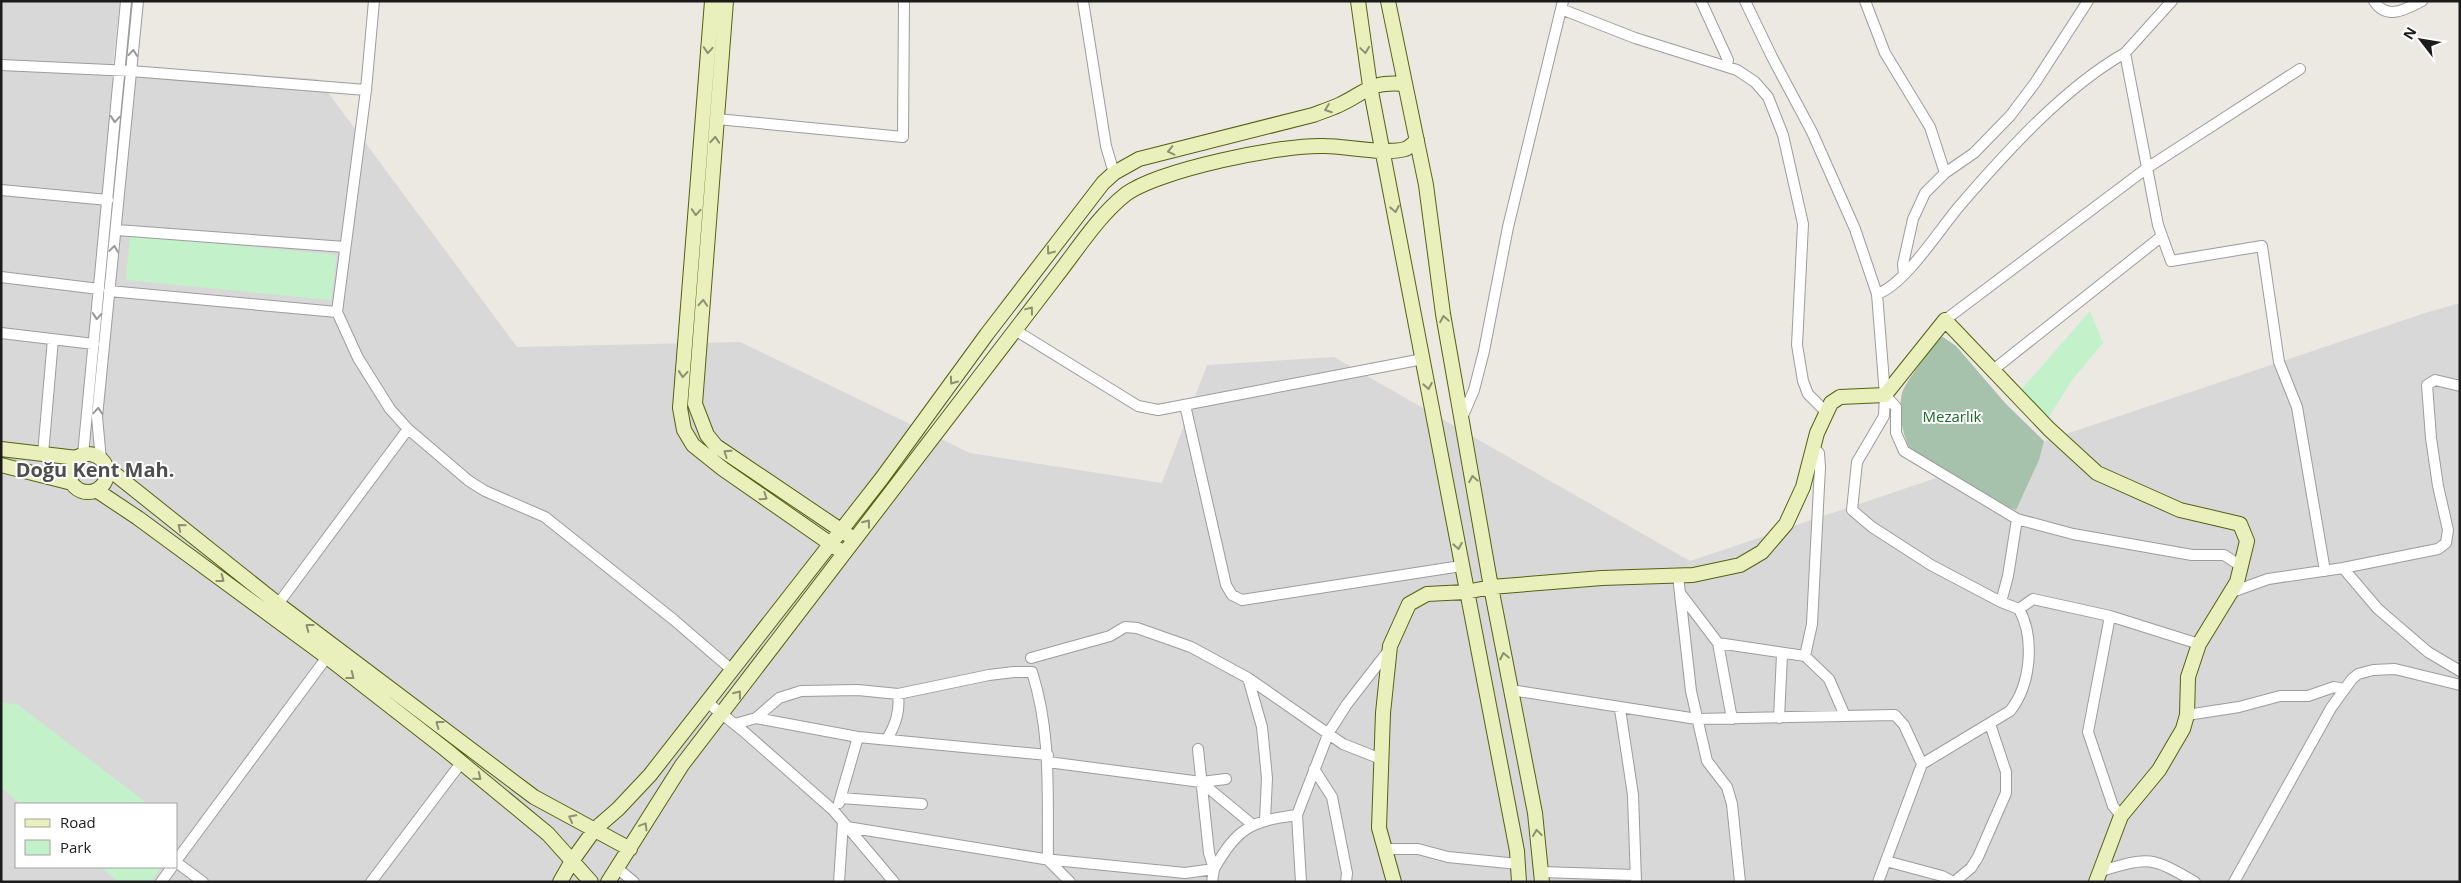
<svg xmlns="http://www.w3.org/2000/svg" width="2461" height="883" viewBox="0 0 2461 883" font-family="'Open Sans',sans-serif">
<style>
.residential{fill:#d9d8d8;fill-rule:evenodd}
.cemetery{fill:#a6c1ac}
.park{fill:#c3f1ca}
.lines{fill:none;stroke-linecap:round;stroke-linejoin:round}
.street-casing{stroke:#9c9c9c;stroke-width:12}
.secondary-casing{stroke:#536212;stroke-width:16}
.street{stroke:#fff;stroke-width:10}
.secondary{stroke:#e9f0bb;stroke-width:14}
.oneway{stroke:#8c9073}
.oneway2{stroke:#989898}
.labels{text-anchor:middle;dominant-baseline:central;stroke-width:4;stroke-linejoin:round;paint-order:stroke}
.park-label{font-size:15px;fill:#186a25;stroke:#fff}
.district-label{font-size:20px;font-weight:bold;fill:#4e4e4e;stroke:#fff}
</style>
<rect width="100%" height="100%" fill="#ebe9e2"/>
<!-- residential -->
<path class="residential" d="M1,1h119l-7,64 205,14 199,268 223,-5 230,111 192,30 45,-118 127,-8 356,204 735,-248 35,-10v579h-2459zM16,804h160v63h-160z"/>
<!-- cemetery -->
<path class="cemetery" d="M1943,337l13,9 50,58 38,37 -5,19 -23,50 -13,-5 -93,-56c-8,-16 -12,-38 -8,-56 3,-11 30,-44 38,-55z"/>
<!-- park -->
<path class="park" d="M130,235l207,20 -6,45 -205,-20z
M2090,311l13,32 -31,37 -23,37 -28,-27z
M1,703l16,1 131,100h-127l-20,-16z
M100,867h62l-12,15h-31z"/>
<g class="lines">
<!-- street casing -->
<g class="street-casing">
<path id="street" d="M374,1l-8,89 -29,222 21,46 32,51 18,20 61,52 16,10 60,26 129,103 58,50
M1083,1l23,145 8,27
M1701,1l27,59 -1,6
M1745,1l27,56 40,75 43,97 22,65
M1865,1l20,52 45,74 15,46
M2374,1c13,20 32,8 48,0
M1561,9l74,29 102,32 18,12 13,15 15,38 20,89 -6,121 6,36 5,13 18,18
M2125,53l47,-52
M1,65l130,6 235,19
M717,119l186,18 1,-136
M1,190l107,10
M117,230l228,17
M1904,274l-1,-10 10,-45 12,-26 20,-20 29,-20 36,-37 25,-33 53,-82
M1,277l98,12
M109,291l228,21
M1945,320l202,-152 153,-99
M1015,330l123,76 20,4 265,-51
M1,333l93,11
M1993,370l169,-134
M1885,395l-8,-101c29,-10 63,-66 85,-91 45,-52 103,-116 163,-150l33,172 13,36 91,-15 17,116 18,45 28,164
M1185,405l41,180 6,10 10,5 219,-34
M1462,418l12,-28 10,-39 24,-124 55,-226
M43,454l10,-115
M83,455l43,-454
M101,460l-4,-43 41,-416
M2343,568l35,41 50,43 32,19
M1678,576l13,115 16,70 20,26 5,17 8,78
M2232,592l36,-13 75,-11 95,-19 8,-6 2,-13 -10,-44 -7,-48 -4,-53 8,-5 25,6
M1680,593l38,50 87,13 24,23 16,37
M2001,602l7,-26 9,-57
M278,604l130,-175
M2019,609l14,-10 77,17 89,28
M2110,616l-22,116 25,74 8,10
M1718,643l14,76
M1805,656l7,-32 8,-157 -1,-14 -6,-6
M1031,658l79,-22 15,-9 12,1 54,19 57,31 95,66 38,15
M1248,678l14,49 5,51 -2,42
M1511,690l186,29 198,-4 9,10 18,39 -44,118
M707,702l35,28 91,80 61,72
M1620,709l13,86 3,87
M2187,715l52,-8 41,-11h28l26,-9 9,2
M756,718l23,-20 22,-7 57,-1 40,4 91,-19 25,-3h18c20,62 15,124 16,188l22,22
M1779,718l3,-63
M735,724l21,-6 102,19 190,18
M887,739c9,-15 13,-28 11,-45
M1198,749l11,104 5,16 -2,13
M1048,762l153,20 25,-3
M1922,764l88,-53c21,-26 25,-73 9,-102l-18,-7 -70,-37 -59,-38 -20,-17 5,-48 27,-46 1,-21 11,12v26l8,18 113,68 56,15 119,21h32l17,11
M1314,769l18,28 15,76 -1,9
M1201,782l52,43
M841,798l81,6
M839,803l19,-66
M1297,815l4,67
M847,827l197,32 141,14 29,-4
M1385,849h33l30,8 70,7
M176,861l151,-204
M1886,861l56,15 11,6
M176,862l27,20
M617,868l17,14
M1214,869c23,-41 37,-48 83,-54l32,-83 18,-28 42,-54
M2101,871c48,-14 49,-15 94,11
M1541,872l94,3
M161,882l11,-15
M371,882l90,-119
M839,882l4,-60
M1954,882l17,-14 7,-11 28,-64v-21l-16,-48
M2234,882l97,-174 21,-29 6,-5 15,-4 22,-1 65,16"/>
</g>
<!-- secondary casing -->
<g class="secondary-casing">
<path id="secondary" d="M712,1l-32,407 4,22 9,15 30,24 115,80
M726,1l-31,403 12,31 9,11 132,89
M1358,1l12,85 147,765 2,31
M1388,1l38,184 17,129 48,273 44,226 7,69
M1,449l76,9
M69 473a19 19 0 1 1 38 0a19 19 0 1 1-38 0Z
M1,465l71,18
M105,466l173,138 256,193 96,52
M96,490l42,28 189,139 118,92 103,85 43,48
M560,882l12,-21 23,-32 23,-20 32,-34 232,-297 105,-144 116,-151 11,-10 25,-14 174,-44c8,-3 17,-6 26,-10 28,-13 30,-24 66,-21
M608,882l74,-117 373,-487c22,-28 43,-62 71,-84 33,-24 157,-50 199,-48 20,0 62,9 80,3 4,-1 9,-6 12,-9
M1394,882l-15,-54 4,-115 7,-67 19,-42 18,-10 39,-2 25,-5 111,-9 91,-3 47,-10 22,-13 24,-28 17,-37 14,-54 14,-30 9,-6 45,-2 60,-75 104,109 48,44 83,37 60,14 7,17 -10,41 -38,62 -11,33 -1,38 -4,14 -24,41 -38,46 -25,66"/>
</g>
<!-- street -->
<use href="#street" class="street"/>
<!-- secondary -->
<use href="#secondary" class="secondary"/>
</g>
<!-- one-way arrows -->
<defs><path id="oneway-chevron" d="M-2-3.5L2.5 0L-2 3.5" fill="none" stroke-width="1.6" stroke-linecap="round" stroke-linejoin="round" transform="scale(1.25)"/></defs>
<g class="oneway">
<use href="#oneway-chevron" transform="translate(708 50) rotate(94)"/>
<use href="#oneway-chevron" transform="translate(1365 50) rotate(82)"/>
<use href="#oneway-chevron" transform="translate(1328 109) rotate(160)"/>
<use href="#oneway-chevron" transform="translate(715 140) rotate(-86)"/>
<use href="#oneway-chevron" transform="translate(1171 151) rotate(167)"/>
<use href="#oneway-chevron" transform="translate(1395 209) rotate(79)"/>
<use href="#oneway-chevron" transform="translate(696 212) rotate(94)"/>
<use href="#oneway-chevron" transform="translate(1050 251) rotate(127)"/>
<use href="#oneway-chevron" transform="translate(703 303) rotate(-86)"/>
<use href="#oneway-chevron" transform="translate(1030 310) rotate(-53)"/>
<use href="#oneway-chevron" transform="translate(1444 319) rotate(-100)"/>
<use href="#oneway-chevron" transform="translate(683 374) rotate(95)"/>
<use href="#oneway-chevron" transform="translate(953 381) rotate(126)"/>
<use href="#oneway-chevron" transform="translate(1428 386) rotate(80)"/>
<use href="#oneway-chevron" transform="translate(727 453) rotate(-146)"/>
<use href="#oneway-chevron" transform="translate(1473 479) rotate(-100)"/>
<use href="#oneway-chevron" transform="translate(764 497) rotate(34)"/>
<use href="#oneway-chevron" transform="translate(867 523) rotate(-52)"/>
<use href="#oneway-chevron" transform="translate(181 527) rotate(-141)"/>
<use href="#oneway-chevron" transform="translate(1458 546) rotate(80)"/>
<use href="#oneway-chevron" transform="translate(221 579) rotate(37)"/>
<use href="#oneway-chevron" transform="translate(309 627) rotate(-143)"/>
<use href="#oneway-chevron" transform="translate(1504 656) rotate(-101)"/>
<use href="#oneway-chevron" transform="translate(351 676) rotate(38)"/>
<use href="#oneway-chevron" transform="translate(738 694) rotate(-52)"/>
<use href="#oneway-chevron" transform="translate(439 724) rotate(-143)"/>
<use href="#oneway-chevron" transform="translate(478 777) rotate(39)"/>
<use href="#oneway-chevron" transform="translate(572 818) rotate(-152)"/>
<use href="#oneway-chevron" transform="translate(644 826) rotate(-59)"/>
<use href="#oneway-chevron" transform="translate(1537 833) rotate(-96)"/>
</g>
<g class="oneway2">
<use href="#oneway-chevron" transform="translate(133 53) rotate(-85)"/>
<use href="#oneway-chevron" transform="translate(115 119) rotate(95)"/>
<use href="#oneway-chevron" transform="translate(114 249) rotate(-82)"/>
<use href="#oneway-chevron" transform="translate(97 316) rotate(95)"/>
<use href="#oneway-chevron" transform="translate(98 411) rotate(-86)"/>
</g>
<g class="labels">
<!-- park labels -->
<g class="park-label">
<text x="1952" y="416">Mezarlık</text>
</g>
<!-- district labels -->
<g class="district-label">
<text x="95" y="469">Doğu Kent Mah.</text>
</g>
</g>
<!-- border -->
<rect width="2461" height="883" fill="none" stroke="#1b1b1b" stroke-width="5"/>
<!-- legend -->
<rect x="15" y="803" width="162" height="65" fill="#ffffff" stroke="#a4a4a4"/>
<rect x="25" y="819" width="25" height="8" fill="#e9f0bb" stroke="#a4a4a4"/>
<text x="60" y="828" font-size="15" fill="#1b1b1b">Road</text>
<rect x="25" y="840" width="25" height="15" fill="#c3f1ca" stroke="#a4a4a4"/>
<text x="60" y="853" font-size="15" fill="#1b1b1b">Park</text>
<!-- north arrow -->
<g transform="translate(2421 40) rotate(301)" stroke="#ffffff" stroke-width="4" paint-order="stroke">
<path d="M0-4L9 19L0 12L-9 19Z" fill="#1b1b1b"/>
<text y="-8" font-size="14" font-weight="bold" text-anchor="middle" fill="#1b1b1b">N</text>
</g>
</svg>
